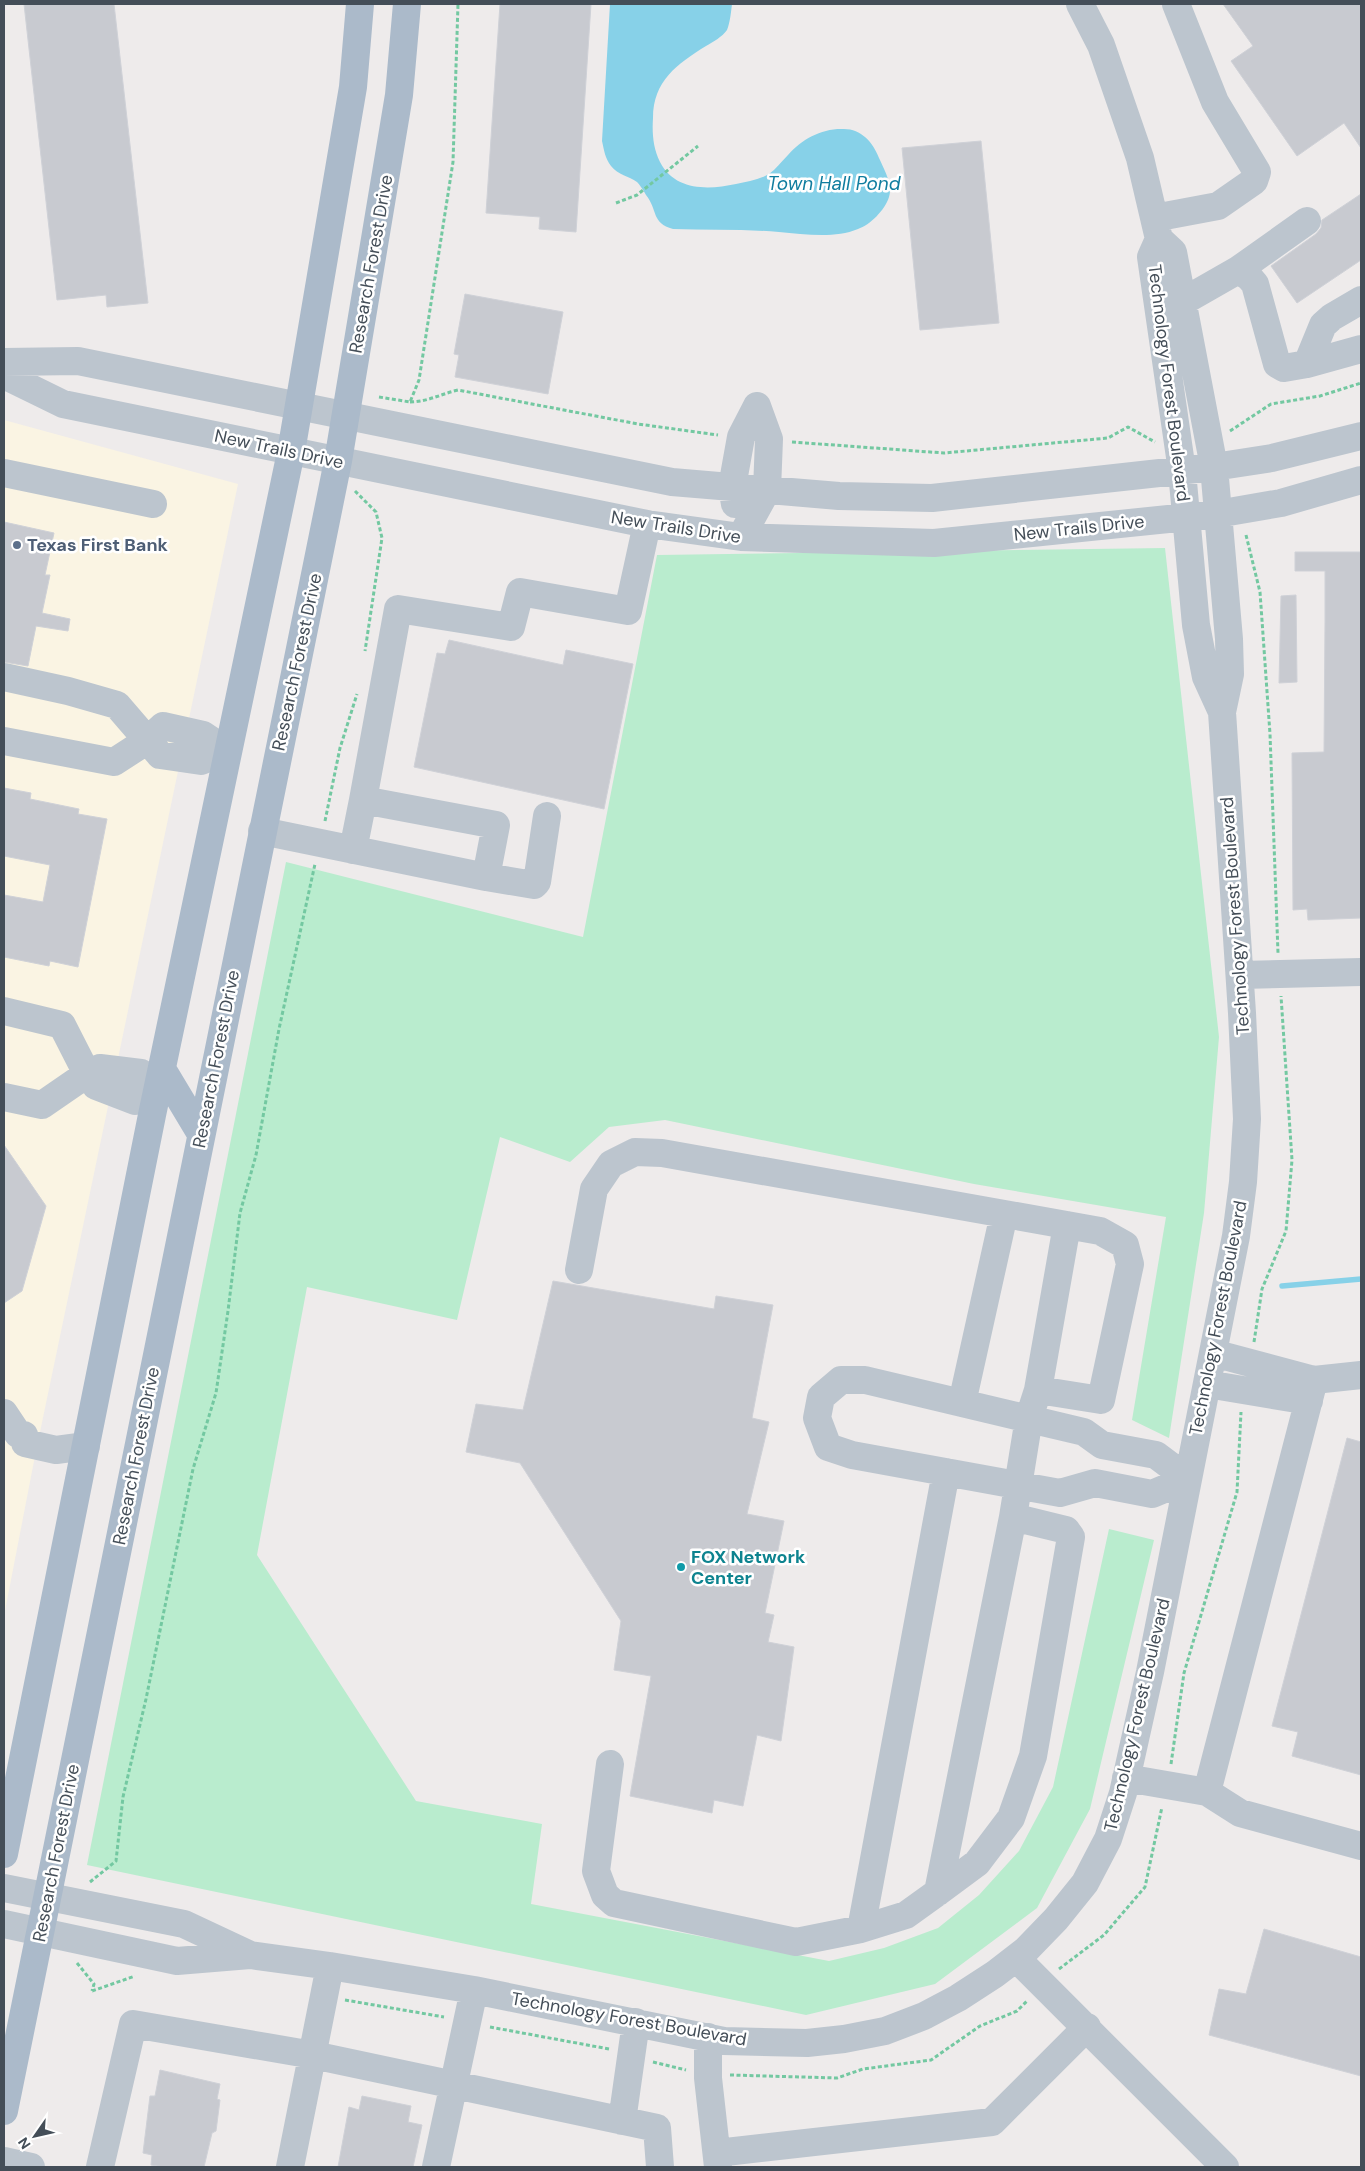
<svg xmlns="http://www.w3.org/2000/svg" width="1365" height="2171" font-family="'DM Sans',sans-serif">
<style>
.commercial{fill:#faf4e3}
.green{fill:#b9ecce}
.water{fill:#87d1e8}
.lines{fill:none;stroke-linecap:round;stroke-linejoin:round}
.stream{stroke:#87d1e8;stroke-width:5.5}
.building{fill:#c8cad0;stroke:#cfd1d7}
.path{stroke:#73c8a1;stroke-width:3;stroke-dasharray:4 2.5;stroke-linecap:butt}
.minor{stroke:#bcc5ce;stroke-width:28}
.major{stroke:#abbaca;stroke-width:28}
.service-dot{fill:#5c6f8a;stroke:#fff;stroke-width:2}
.culture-dot{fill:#0f9aa8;stroke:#fff;stroke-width:2}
.labels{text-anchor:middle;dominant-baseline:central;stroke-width:5;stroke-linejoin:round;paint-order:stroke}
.street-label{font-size:18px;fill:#444e58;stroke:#fff}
.service-label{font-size:18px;font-weight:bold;fill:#4e5e75;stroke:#fff;text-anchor:start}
.culture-label{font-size:18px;font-weight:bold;fill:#0d838f;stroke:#fff;text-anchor:start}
.water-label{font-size:19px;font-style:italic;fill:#107d9f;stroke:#fff}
</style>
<rect width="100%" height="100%" fill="#eeebeb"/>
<path class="commercial" d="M 4,420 L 238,484 L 35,1456 L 4,1616 Z"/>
<path class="green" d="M 1165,548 L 1219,1037 L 1204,1213 L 1169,1438 L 1132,1420 L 1166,1217 L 974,1184 L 665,1120 L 609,1127 L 570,1162 L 500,1137 L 457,1320 L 307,1287 L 257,1555 L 416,1801 L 542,1824 L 531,1904 L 829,1961 L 884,1948 L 938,1928 L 979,1895 L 1019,1851 L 1053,1787 L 1109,1529 L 1154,1540 L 1090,1809 L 1037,1908 L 935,1984 L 806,2015 L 87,1865 L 286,862 L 583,937 L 657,555 Z"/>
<path class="water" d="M 610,4 L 732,4 C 731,12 730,23 727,30 C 722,37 713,42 706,46 C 677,64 653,81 653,118 C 652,133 653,148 660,162 C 675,191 708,190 736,184 C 747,182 759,180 769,174 C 776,169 781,162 788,155 C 802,139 822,128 844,129 C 861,129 873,142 879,158 C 884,169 893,185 889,197 C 885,210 870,225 858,229 C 834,239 804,234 779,232 C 744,229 708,230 673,229 C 651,223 658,210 646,195 C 644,191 640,185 637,182 C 629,176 618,175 611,166 C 605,158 604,150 602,141 Z"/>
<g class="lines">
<path class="stream" d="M 1282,1286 L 1361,1279"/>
</g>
<path class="building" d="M 24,4 L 114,4 L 148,303 L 107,307 L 106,295 L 57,300 Z
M 500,4 L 591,4 L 576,232 L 539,229 L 540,217 L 486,213 Z
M 1223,4 L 1361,4 L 1361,148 L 1344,123 L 1297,156 L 1231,61 L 1253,46 Z
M 981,141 L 999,323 L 920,330 L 902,148 Z
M 1361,194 L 1361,260 L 1297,303 L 1271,266 L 1316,234 L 1321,228 L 1322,220 Z
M 465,294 L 563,312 L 548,394 L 455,377 L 459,355 L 454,354 Z
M 4,522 L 54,533 L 45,575 L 50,575 L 42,613 L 70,619 L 68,631 L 36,626 L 28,666 L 4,662 Z
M 1295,552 L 1361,552 L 1361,918 L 1308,920 L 1307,909 L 1293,910 L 1292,753 L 1324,752 L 1325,623 L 1325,571 L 1295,571 Z
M 1296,595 L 1297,682 L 1279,683 L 1281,596 Z
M 449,640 L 563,665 L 566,650 L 633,664 L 604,809 L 414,767 L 437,653 L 445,654 Z
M 4,788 L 31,793 L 30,799 L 79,809 L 78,814 L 107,819 L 78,967 L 50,961 L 49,966 L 4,957 L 4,895 L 43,902 L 50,865 L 4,856 Z
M 4,1145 L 46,1206 L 22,1291 L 4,1303 Z
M 553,1281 L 714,1309 L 716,1296 L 773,1305 L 752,1418 L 769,1422 L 747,1514 L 784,1521 L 765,1613 L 774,1615 L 768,1642 L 794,1647 L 781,1741 L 757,1735 L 743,1806 L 714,1800 L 712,1813 L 630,1796 L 651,1676 L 614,1670 L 621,1621 L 520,1463 L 466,1452 L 476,1404 L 523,1410 Z
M 1347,1438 L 1361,1442 L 1361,1775 L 1292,1756 L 1298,1732 L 1272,1726 Z
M 1264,1929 L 1361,1957 L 1361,2076 L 1209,2035 L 1219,1989 L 1246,1994 Z
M 160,2070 L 220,2084 L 217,2099 L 220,2100 L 216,2131 L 212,2133 L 204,2167 L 164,2167 L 151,2165 L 152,2155 L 143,2153 L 150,2096 L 155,2096 Z
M 362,2096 L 411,2106 L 408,2122 L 422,2125 L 413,2167 L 338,2167 L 349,2107 L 359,2110 Z"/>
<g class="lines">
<path class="path" d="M 616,203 L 637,195 L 698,146
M 379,397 L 410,402 L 419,380 L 453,162 L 458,4
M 410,402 C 427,402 441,394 458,390 L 638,424 L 718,435
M 1230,431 L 1271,404 L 1320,396 L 1361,383
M 792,442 L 944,453 L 1108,438 L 1128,427 L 1155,442
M 355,491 L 376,512 L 382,538 L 365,651
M 1246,535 L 1260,592 L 1270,734 L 1278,953
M 325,821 L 340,748 L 357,694
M 1254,1342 L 1262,1289 L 1286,1231 L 1292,1160 L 1281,996
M 1171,1764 L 1184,1673 L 1237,1492 L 1241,1412
M 90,1882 L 116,1861 L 123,1797 L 146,1699 L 193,1469 L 216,1393 L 228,1311 L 240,1213 L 256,1155 L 279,1029 L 315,864
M 77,1963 L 94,1984 L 92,1991
M 1059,1969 L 1104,1935 L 1145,1887 L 1162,1807
M 92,1991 L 135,1976
M 345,2000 L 444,2017
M 490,2027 L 609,2049
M 653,2062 L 686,2070
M 730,2075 L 837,2078 L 863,2069 L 931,2060 L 980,2026 L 1017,2011 L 1028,2000"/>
<path class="minor" d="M 1080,4 L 1101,45 L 1140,158 L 1159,239 L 1151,257 L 1182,471 L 1196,625 L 1206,677 L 1222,712
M 1154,218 L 1218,206 L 1254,181 L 1257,172 L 1215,102 L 1176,4
M 1238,270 L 1307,221
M 1182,302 L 1238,270 L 1249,277 L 1255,284 L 1277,364 L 1284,368 L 1307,364 L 1323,325 L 1332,317 L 1361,300
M 4,362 L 78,361 L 672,482 L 839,496 L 932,498 L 1214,467 L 1272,458 L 1361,436
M 1307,364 L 1361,349
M 4,375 L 63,404 L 647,524 L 741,537 L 934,543 L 1217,514 L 1281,503 L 1361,480
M 4,473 L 153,504
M 735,504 L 732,487 L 741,437 L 757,406
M 741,537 L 767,490 L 769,439 L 757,406
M 4,677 L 68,691 L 117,705 L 160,755 L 201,761 L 227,751
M 4,741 L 114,762 L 148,740 L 163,726 L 203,735 L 227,751
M 262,831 L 486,877 L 496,825 L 363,800 L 398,609 L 511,627 L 520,592 L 628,611 L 647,524
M 353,850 L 363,800
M 486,877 L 534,885 L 537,882 L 547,816
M 1240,975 L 1361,972
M 4,1011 L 62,1025 L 87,1074
M 100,1068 L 141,1073 L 158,1092 L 135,1101 L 96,1086 L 94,1075 Z
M 4,1097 L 42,1105 L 87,1074 L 94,1075
M 579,1270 L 594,1189 L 611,1164 L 635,1152 L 662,1153 L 1100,1231 L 1125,1245 L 1130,1264 L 1101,1400 L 1038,1390 L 1029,1418 L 1013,1517 L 938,1892
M 1213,1353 L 1314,1380
M 841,1380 L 865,1380 L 1084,1432 L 1102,1445 L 1156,1455 L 1188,1479 L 1152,1494 L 1095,1483 L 1060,1493 L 852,1455 L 828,1447 L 817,1418 L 821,1397 Z
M 1207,1384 L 1309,1401
M 1038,1390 L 1067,1225
M 962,1403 L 1004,1214
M 4,1413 L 18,1434 L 24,1435
M 24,1435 L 25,1443 L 56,1450 L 86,1446
M 610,1764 L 596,1871 L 605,1895 L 614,1903 L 796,1942 L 861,1929 L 946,1472
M 1126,1778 L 1207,1792 L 1240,1813 L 1361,1846
M 1207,1792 L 1314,1380 L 1361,1375
M 4,1888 L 184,1924 L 248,1954
M 4,1924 L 177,1961 L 250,1955 L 330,1966 L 474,1990 L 724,2041 L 807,2043 L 844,2039 L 885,2031 L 924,2016 L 958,1998 L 995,1974 L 1026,1950 L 1056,1919 L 1085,1883 L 1108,1839 L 1123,1793 L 1150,1672 L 1236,1236 L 1243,1182 L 1247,1119 L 1242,1013 L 1222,712 L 1230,674 L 1229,639 L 1214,467 L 1173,252 L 1159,239
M 861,1929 L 906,1915 L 938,1892 L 977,1863 L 1011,1818 L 1033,1756 L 1071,1537 L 1066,1530 L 1013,1517
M 1016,1958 L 1225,2167
M 708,2037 L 708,2078 L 718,2167
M 622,2121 L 636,2022
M 717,2153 L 992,2122 L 1087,2027
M 4,2161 L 31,2167
M 100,2167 L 133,2024 L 313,2055 L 657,2128 L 660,2167
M 290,2167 L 330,1966
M 436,2167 L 474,1990"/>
<path class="major" d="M 162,1069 L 201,1134
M 4,1854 L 152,1115 L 291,452 L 353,87 L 360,4
M 4,2111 L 338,461 L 399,95 L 407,4"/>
</g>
<circle class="service-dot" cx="17" cy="545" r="5"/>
<circle class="culture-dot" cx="681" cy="1567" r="5"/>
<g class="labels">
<g class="street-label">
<text transform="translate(371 264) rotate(-80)">Research Forest Drive</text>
<text transform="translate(1169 383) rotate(83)">Technology Forest Boulevard</text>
<text transform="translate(279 449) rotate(12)">New Trails Drive</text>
<text transform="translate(676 527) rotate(9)">New Trails Drive</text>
<text transform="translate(1079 528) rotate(-6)">New Trails Drive</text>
<text transform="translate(297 662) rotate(-78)">Research Forest Drive</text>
<text transform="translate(1235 916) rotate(-94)">Technology Forest Boulevard</text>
<text transform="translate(216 1059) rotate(-79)">Research Forest Drive</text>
<text transform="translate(1218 1318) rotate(-79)">Technology Forest Boulevard</text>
<text transform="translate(136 1456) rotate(-79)">Research Forest Drive</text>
<text transform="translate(1137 1715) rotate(-77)">Technology Forest Boulevard</text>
<text transform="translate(56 1853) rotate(-79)">Research Forest Drive</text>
<text transform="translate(629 2019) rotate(10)">Technology Forest Boulevard</text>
</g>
<g class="service-label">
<text x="27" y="545">Texas First Bank</text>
</g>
<g class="culture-label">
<text x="691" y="1557">FOX Network<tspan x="691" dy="21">Center</tspan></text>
</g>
<g class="water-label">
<text x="834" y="183">Town Hall Pond</text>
</g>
</g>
<rect width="1365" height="2171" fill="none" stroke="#444e58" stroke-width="10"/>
<g transform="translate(35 2136) rotate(236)" stroke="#ffffff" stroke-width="4" paint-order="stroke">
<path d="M0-4L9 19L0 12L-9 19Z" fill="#444e58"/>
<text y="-8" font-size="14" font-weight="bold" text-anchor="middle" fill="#444e58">N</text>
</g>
</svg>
